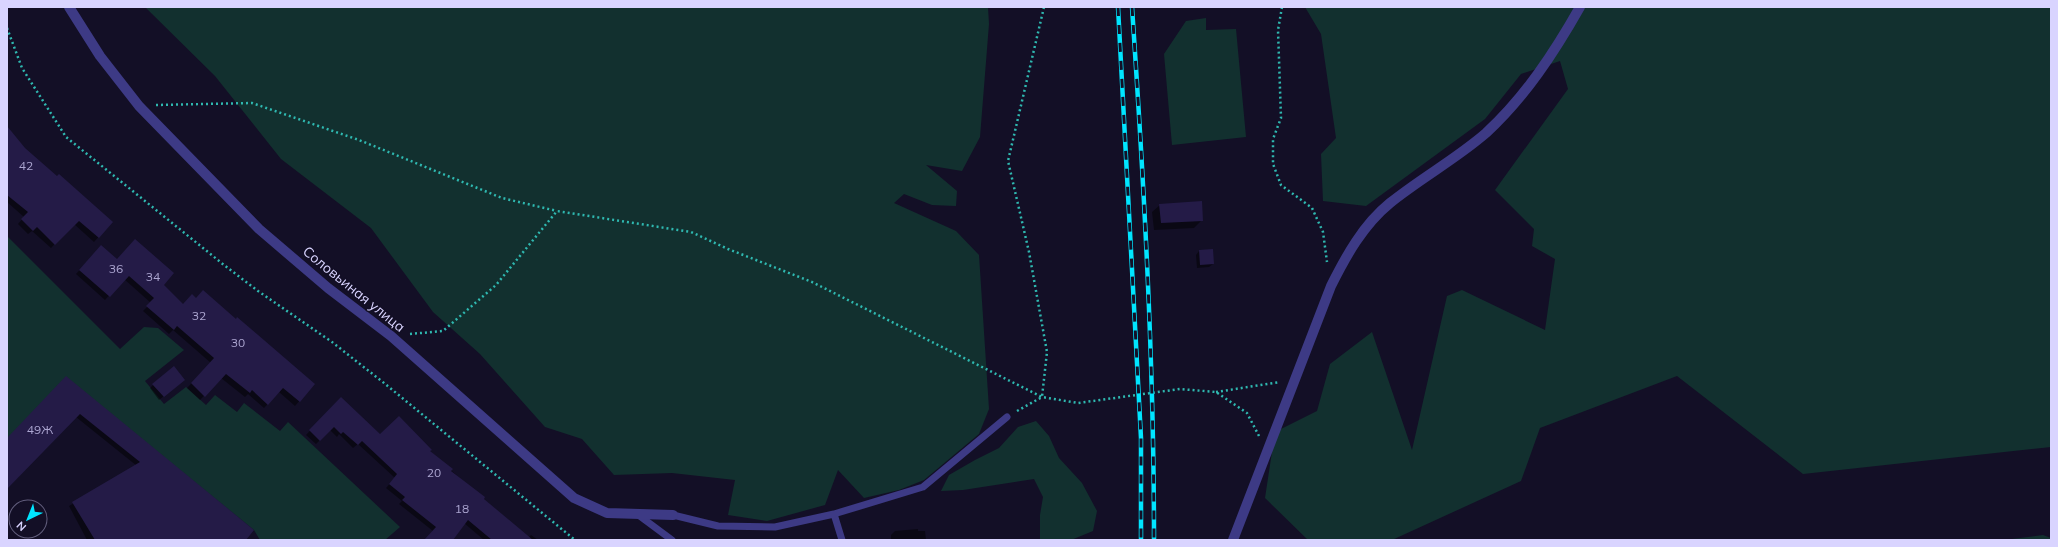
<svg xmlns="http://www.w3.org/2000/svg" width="2058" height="547" font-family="Mulish,sans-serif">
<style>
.green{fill:#12302f}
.shadow{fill:#0007}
.building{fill:#241b47}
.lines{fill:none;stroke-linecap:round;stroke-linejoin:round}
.path{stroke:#2fb8b0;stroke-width:2.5;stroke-dasharray:2 3;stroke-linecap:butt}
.lane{stroke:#3d3a85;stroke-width:7}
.street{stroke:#3d3a85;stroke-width:10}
.rail-casing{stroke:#00e5ff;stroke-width:4.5}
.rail{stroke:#130f26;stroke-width:3;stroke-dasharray:9;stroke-linecap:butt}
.labels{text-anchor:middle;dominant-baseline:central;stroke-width:3;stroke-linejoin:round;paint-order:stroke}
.number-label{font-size:12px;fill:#aca6d1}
.street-label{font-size:14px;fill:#d9d4ff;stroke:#130f26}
</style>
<rect width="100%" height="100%" fill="#130f26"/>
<path class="green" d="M 145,7 L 988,7 L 989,24 L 980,137 L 962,171 L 926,165 L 957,191 L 956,206 L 932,205 L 904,194 L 894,203 L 956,231 L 979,255 L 989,409 L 979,434 L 924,480 L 899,490 L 864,498 L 838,470 L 825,505 L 767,521 L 728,515 L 735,480 L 672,473 L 614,475 L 582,439 L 545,427 L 480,354 L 433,312 L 371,228 L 281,159 L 215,76 Z
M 1305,7 L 2051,7 L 2051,447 L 1803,474 L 1677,376 L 1540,428 L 1521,481 L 1392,540 L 1308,540 L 1265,498 L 1275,432 L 1317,411 L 1330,364 L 1372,332 L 1412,450 L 1447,296 L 1462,290 L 1545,330 L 1555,259 L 1532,246 L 1534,229 L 1495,190 L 1568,89 L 1560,61 L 1521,74 L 1485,119 L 1366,206 L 1323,201 L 1321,154 L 1336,138 L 1321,34 Z
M 1206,18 L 1206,30 L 1236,29 L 1246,137 L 1172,145 L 1164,54 L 1186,21 Z
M 7,236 L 120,349 L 144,327 L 158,328 L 184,350 L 145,381 L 164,404 L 186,387 L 206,405 L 215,395 L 237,412 L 244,403 L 280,431 L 288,422 L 400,527 L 385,540 L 260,540 L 254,530 L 93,400 L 7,438 Z
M 1036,421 L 1049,436 L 1059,458 L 1082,483 L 1097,511 L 1093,531 L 1071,540 L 1040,540 L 1040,515 L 1043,497 L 1034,479 L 963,490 L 941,491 L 949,475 L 975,460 L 999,448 L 1018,427 Z
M 2043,535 L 2051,538 L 2051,540 L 2004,540 Z"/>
<path class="shadow" d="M 7,128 L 24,149 L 112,222 L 94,242 L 74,224 L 51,248 L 32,231 L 28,234 L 18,224 L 24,217 L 7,202 Z
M 1160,205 L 1202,220 L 1194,228 L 1154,230 L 1152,212 Z
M 97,251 L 162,285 L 183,305 L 196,299 L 236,320 L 314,384 L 295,406 L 279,392 L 264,408 L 248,394 L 245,397 L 221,378 L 200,400 L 187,388 L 211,363 L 173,330 L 169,334 L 143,311 L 151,303 L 124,279 L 105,300 L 76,274 Z
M 1199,251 L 1213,264 L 1209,267 L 1197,268 L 1196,255 Z
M 66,378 L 244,540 L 87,540 L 69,506 L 137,466 L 76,417 L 7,487 L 7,440 Z
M 180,383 L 159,400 L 150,388 L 153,385 Z
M 341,398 L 380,435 L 429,451 L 528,538 L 531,535 L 538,540 L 484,540 L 464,523 L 450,540 L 425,540 L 433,531 L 399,504 L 402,501 L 386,488 L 395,478 L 358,444 L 353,448 L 339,434 L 337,437 L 330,430 L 316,444 L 306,435 Z
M 918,529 L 918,531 L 925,531 L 926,540 L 891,540 L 891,535 L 895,531 Z"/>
<path class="building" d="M 7,126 L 25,148 L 57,176 L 59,174 L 113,222 L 99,238 L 79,221 L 55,245 L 37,227 L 33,231 L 21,219 L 28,212 L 7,195 Z
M 1202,201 L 1203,221 L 1161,223 L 1159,204 Z
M 135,239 L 174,273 L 164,285 L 183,304 L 192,294 L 196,298 L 203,290 L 236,319 L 237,317 L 315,384 L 300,402 L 283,388 L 268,405 L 252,390 L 250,393 L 226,374 L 205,397 L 191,383 L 214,358 L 177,326 L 174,330 L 146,306 L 154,298 L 129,276 L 110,297 L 79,270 L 101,245 L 117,259 Z
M 1213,249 L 1214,264 L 1200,265 L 1199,250 Z
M 174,366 L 185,380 L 164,397 L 152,384 Z
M 66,376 L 254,530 L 246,540 L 95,540 L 72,502 L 140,462 L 80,414 L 7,489 L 7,438 Z
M 341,397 L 380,434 L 399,416 L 432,450 L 430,451 L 453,469 L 451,471 L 485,497 L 484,499 L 533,540 L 492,540 L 468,520 L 453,540 L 424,540 L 436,527 L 402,500 L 405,497 L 389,484 L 397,474 L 362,441 L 358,445 L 343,432 L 341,434 L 334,427 L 320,441 L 309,430 Z"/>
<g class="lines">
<path class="path" d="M 1282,7 L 1278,30 L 1281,118 L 1273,139 L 1273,164 L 1281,185 L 1312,208 L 1323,232 L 1327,262
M 7,28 L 22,68 L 66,137 L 224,265 L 258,291 L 332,342 L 384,383 L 575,540
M 156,105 L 252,103 L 359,140 L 502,198 L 557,211
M 410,334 L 443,331 L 496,285 L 557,211 L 691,232 L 728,249 L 812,282 L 1042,397 L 1078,403 L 1180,389 L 1216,392 L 1247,413 L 1259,436
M 1216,392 L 1280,382
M 1017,411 L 1042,397 L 1047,352 L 1029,252 L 1008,161 L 1044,7"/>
<path class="lane" d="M 637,514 L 672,540
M 834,514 L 842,540
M 673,515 L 718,526 L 775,527 L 834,514 L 923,487 L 1007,417"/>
<path class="street" d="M 69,7 L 100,56 L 139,106 L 259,229 L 328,288 L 391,336 L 574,498 L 607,513 L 673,515
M 1233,540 L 1331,286 C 1346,256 1363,225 1390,203 C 1421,178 1456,159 1486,133 C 1525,97 1554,53 1580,7"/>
<g class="rail-casing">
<path id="rail" d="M 1118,7 L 1141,438 L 1141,540
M 1132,7 C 1144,185 1154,362 1154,540"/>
</g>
<use href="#rail" class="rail"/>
</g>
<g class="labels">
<g class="number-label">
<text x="26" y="165">42</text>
<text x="116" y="268">36</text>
<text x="153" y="276">34</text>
<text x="199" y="315">32</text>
<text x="238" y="342">30</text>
<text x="40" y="429">49Ж</text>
<text x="434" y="472">20</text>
<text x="462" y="508">18</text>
</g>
<g class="street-label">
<text transform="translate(354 289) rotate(39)">Соловьиная улица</text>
</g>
</g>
<rect width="2058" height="547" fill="none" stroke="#d9d4ff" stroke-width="16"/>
<g transform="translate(28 519) rotate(223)"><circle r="19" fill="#130f26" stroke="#625e7d"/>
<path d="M0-3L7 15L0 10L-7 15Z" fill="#00e5ff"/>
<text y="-6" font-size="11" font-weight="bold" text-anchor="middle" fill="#d9d4ff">N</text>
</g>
</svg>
